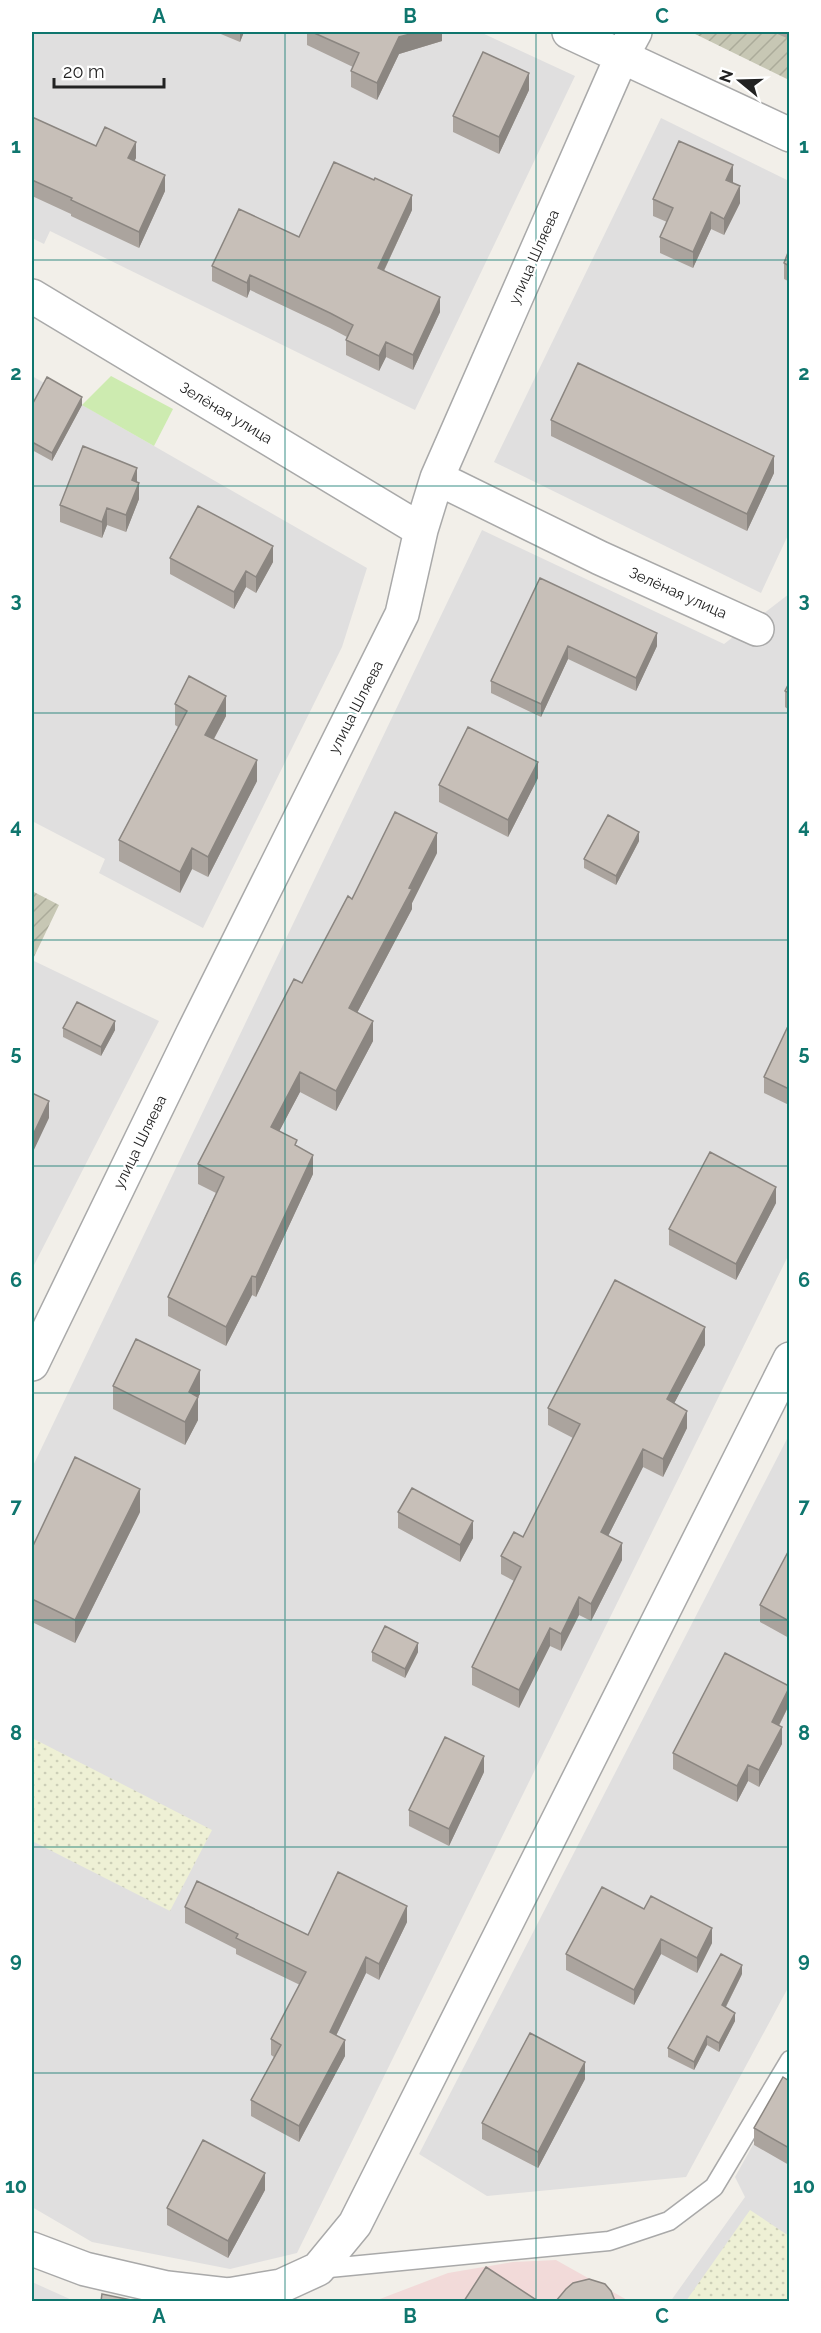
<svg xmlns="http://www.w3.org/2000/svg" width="821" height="2333" font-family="Raleway,sans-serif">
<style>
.residential{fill:#e0dfdf}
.commercial{fill:#f2dad9}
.construction{fill:url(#construction-furrows)}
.farmland{fill:url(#farmland-dots)}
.garden{fill:#cdebb0}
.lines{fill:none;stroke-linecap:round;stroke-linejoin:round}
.service-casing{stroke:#a9a9a9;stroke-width:21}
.minor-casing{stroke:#a9a9a9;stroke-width:36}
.service{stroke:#fff;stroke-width:18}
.minor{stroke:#fff;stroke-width:33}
.wall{fill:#aba49e}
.shaded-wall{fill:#8b8681}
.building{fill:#c7bfb8;stroke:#8b8681;stroke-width:1.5}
.grid{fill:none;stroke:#0f766e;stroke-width:1.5;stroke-opacity:0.55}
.labels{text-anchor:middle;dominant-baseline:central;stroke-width:4.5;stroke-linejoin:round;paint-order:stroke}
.street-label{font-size:15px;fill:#222;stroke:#fff}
.neatline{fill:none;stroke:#0f766e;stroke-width:2}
.grid-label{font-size:20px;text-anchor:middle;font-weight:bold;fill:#0f766e}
</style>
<defs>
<pattern id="construction-furrows" width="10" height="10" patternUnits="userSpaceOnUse" patternTransform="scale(1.5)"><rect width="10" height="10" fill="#c7c7b4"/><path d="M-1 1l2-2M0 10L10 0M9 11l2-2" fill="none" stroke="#abab9a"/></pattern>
<pattern id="farmland-dots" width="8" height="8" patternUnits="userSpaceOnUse" patternTransform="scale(1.5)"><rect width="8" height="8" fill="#eef0d5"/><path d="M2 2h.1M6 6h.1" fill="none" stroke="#ccceb7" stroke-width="1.8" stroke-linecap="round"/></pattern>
</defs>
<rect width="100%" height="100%" fill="#f2efe9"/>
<path class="residential" d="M 32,32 L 480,32 L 575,76 L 415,410 L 50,231 L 44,244 L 32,238 Z
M 661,118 L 789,181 L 789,533 L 761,593 L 494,462 Z
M 32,376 L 367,568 L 342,647 L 203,928 L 99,873 L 105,859 L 32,821 Z
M 482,530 L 724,644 L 789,594 L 789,1254 L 297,2253 L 230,2269 L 92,2242 L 32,2207 L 32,1468 Z
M 32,960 L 159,1021 L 32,1269 Z
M 789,1435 L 789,1986 L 686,2177 L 487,2196 L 419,2154 Z
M 789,2080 L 789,2301 L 670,2302 L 745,2197 L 735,2177 Z
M 32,2282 L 72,2300 L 82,2301 L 32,2301 Z"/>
<path class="commercial" d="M 556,2260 L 629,2301 L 372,2302 L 448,2273 L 513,2262 Z"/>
<path class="construction" d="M 691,32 L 789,32 L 789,80 Z
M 32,891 L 59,905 L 32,961 Z"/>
<path class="farmland" d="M 32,1738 L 212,1830 L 170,1911 L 32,1841 Z
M 750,2210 L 789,2236 L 789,2301 L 686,2301 Z"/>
<path class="garden" d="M 111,376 L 173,409 L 154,446 L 82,405 Z"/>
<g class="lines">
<g class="service-casing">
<path id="service" d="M 319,2269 L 609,2241 L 669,2221 L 714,2187 L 790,2060"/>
</g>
<g class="minor-casing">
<path id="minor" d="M 569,32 L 790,135
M 32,296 L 421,530
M 437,478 L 600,558 L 757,629
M 32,1364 L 192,1035 L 402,614 L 421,530 L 437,478 L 622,56 L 635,32
M 32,2249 L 85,2269 L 167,2288 L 228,2295 L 281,2286 L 318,2269 L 355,2224 L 790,1359"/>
</g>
<use href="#service" class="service"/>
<use href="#minor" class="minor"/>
</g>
<path class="wall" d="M 216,32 L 244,32 L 240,42 Z
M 307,32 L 442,32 L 442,41 L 399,54 L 377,100 L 351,87 L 351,71 L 353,67 L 307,45 Z
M 773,32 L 789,32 L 789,39 Z
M 529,90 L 499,154 L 453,132 L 453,116 Z
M 32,117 L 96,146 L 136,158 L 134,161 L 165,191 L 139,248 L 71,216 L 71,214 L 32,196 Z
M 733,182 L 732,183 L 740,203 L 724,235 L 711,229 L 693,268 L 660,253 L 660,237 L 667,222 L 653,216 L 653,199 Z
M 412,210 L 384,271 L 440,312 L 413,370 L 386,357 L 379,371 L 346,355 L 346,340 L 347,337 L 330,328 L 250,290 L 247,298 L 212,281 L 212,266 L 299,237 Z
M 789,250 L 789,302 L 787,301 L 787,284 L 788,281 L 784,279 L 784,263 Z
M 32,405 L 82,405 L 52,461 L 32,450 Z
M 551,420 L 774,473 L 747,531 L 551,436 Z
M 137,482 L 139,499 L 126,532 L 107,525 L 102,538 L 60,522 L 60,505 Z
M 170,558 L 273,562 L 256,593 L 246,587 L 234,609 L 170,574 Z
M 540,578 L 657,646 L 636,691 L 568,659 L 541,717 L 491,693 L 491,681 Z
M 789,683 L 789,710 L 785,707 L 785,691 Z
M 175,704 L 226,716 L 214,739 L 257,781 L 208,877 L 192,869 L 180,893 L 119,861 L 119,840 L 178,727 L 175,725 Z
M 538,778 L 508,837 L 439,802 L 439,785 Z
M 639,841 L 616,885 L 584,868 L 584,859 Z
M 437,853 L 412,903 L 412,909 L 357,1013 L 373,1041 L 336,1111 L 300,1092 L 279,1131 L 297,1146 L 313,1174 L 256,1297 L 252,1295 L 226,1346 L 168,1316 L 168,1297 L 216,1193 L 198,1184 L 198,1164 L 302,983 L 352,899 Z
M 789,1024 L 789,1105 L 764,1093 L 764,1077 Z
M 63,1028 L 115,1030 L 101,1056 L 63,1037 Z
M 776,1203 L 736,1280 L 669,1245 L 669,1229 Z
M 705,1345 L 674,1403 L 687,1428 L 663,1477 L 643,1467 L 608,1536 L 622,1560 L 591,1621 L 579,1615 L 561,1651 L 550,1646 L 519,1708 L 472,1685 L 472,1667 L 514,1581 L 501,1574 L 501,1556 L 523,1537 L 573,1438 L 548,1425 L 548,1408 Z
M 113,1386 L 200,1394 L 198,1397 L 198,1420 L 185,1445 L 113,1409 Z
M 140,1512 L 75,1643 L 32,1622 L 32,1548 Z
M 398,1512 L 473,1538 L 460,1562 L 398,1528 Z
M 789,1550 L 789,1638 L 760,1622 L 760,1605 Z
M 372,1652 L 418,1652 L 405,1678 L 372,1661 Z
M 789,1705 L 779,1726 L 782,1744 L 759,1787 L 748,1781 L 737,1802 L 673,1769 L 673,1753 Z
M 484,1772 L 449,1846 L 409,1826 L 409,1810 Z
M 185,1907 L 308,1935 L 407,1922 L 379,1980 L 366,1973 L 336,2036 L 345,2056 L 299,2142 L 251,2116 L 251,2100 L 274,2057 L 271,2055 L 271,2039 L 300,1985 L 236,1954 L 236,1949 L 185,1923 Z
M 644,1909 L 712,1943 L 697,1973 L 661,1954 L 634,2005 L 566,1970 L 566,1954 Z
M 742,1974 L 726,2007 L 735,2021 L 719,2052 L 707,2045 L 694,2070 L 668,2057 L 668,2048 Z
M 585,2079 L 538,2168 L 482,2139 L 482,2123 Z
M 789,2081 L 789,2165 L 754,2145 L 754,2128 Z
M 265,2190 L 228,2258 L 167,2225 L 167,2208 Z"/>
<path class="shaded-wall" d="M 33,32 L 34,32 L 34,38 L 32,43 L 32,34 Z
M 240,32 L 244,32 L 240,42 Z
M 418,32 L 442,32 L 442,41 L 399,54 L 377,100 L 377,83 L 399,37 Z
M 529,73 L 529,90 L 499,154 L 499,137 Z
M 33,95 L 33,111 L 32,114 L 32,98 Z
M 136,142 L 136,158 L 128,174 L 128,158 Z
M 733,165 L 733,182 L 726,197 L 726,180 Z
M 165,175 L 165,191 L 139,248 L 139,232 Z
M 740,186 L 740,203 L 724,235 L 724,219 Z
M 412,195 L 412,210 L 378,283 L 378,268 Z
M 711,212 L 711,229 L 693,268 L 693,252 Z
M 250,275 L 250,290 L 247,298 L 247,283 Z
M 440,297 L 440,312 L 413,370 L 413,355 Z
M 386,342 L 386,357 L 379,371 L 379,356 Z
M 82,397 L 82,405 L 52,461 L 52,453 Z
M 774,456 L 774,473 L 747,531 L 747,514 Z
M 137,468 L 137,484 L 132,480 Z
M 139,483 L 139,499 L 126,532 L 126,515 Z
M 107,508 L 107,525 L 102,538 L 102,522 Z
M 273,546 L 273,562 L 256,593 L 256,577 Z
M 246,571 L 246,587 L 234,609 L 234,592 Z
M 657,633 L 657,646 L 636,691 L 636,678 Z
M 568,646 L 568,659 L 541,717 L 541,704 Z
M 226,696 L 226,716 L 205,755 L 205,735 Z
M 257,760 L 257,781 L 208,877 L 208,857 Z
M 538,762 L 538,778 L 508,837 L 508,820 Z
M 639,832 L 639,841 L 616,885 L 616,876 Z
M 437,833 L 437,853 L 412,903 L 412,909 L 349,1028 L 349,1008 Z
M 192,848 L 192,869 L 180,893 L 180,872 Z
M 115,1021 L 115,1030 L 101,1056 L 101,1047 Z
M 373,1021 L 373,1041 L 336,1111 L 336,1091 Z
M 300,1072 L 300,1092 L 271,1147 L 271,1127 Z
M 49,1101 L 49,1118 L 32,1154 L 32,1137 Z
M 313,1155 L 313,1174 L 256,1297 L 256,1277 Z
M 776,1187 L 776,1203 L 736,1280 L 736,1264 Z
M 252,1276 L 252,1295 L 226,1346 L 226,1327 Z
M 705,1327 L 705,1345 L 667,1417 L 667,1399 Z
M 200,1370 L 200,1394 L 198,1397 L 198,1420 L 185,1445 L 185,1422 L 189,1392 Z
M 687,1411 L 687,1428 L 663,1477 L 663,1459 Z
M 643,1449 L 643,1467 L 601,1550 L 601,1532 Z
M 140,1489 L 140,1512 L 75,1643 L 75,1620 Z
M 473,1521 L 473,1538 L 460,1562 L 460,1545 Z
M 622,1543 L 622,1560 L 591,1621 L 591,1604 Z
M 579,1597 L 579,1615 L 561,1651 L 561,1634 Z
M 550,1628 L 550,1646 L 519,1708 L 519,1690 Z
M 418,1643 L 418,1652 L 405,1678 L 405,1669 Z
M 789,1688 L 789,1705 L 772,1739 L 772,1722 Z
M 782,1727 L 782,1744 L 759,1787 L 759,1770 Z
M 484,1756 L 484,1772 L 449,1846 L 449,1829 Z
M 748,1765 L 748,1781 L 737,1802 L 737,1786 Z
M 407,1906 L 407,1922 L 379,1980 L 379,1964 Z
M 712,1928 L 712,1943 L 697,1973 L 697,1958 Z
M 661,1939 L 661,1954 L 634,2005 L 634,1990 Z
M 366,1957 L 366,1973 L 330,2048 L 330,2032 Z
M 742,1965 L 742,1974 L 722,2014 L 722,2005 Z
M 735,2013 L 735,2021 L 719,2052 L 719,2043 Z
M 707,2036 L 707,2045 L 694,2070 L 694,2062 Z
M 345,2040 L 345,2056 L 299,2142 L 299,2126 Z
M 585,2062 L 585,2079 L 538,2168 L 538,2152 Z
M 265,2173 L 265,2190 L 228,2258 L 228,2241 Z"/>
<path class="building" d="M 312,32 L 418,32 L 399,37 L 377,83 L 351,71 L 359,53 Z
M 483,52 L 529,73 L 499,137 L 453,116 Z
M 32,117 L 96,146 L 105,127 L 136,142 L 128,158 L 165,175 L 139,232 L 71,200 L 72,198 L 32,180 Z
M 679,141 L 733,165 L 726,180 L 740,186 L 724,219 L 711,212 L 693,252 L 660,237 L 673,208 L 653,199 Z
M 334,162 L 374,180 L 375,178 L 412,195 L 378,268 L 440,297 L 413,355 L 386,342 L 379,356 L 346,340 L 353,325 L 330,313 L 250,275 L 247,283 L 212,266 L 239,209 L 299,237 Z
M 789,250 L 789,266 L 784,263 Z
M 578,363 L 774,456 L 747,514 L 551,420 Z
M 47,377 L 82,397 L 52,453 L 32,442 L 32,405 Z
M 83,446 L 137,468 L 132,480 L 139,483 L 126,515 L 107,508 L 102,522 L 60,505 Z
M 198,506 L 273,546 L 256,577 L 246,571 L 234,592 L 170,558 Z
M 540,578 L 657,633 L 636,678 L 568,646 L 541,704 L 491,681 Z
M 189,676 L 226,696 L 205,735 L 257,760 L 208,857 L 192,848 L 180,872 L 119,840 L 187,711 L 175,704 Z
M 789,683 L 789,693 L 785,691 Z
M 468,727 L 538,762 L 508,820 L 439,785 Z
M 395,812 L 437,833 L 409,888 L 412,889 L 349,1008 L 373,1021 L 336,1091 L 300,1072 L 271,1127 L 297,1140 L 295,1145 L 313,1155 L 256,1277 L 252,1276 L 226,1327 L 168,1297 L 224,1177 L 198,1164 L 294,979 L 302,983 L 348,896 L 352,899 Z
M 608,815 L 639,832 L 616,876 L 584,859 Z
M 77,1002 L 115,1021 L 101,1047 L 63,1028 Z
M 789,1024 L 789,1089 L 764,1077 Z
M 32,1093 L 49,1101 L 32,1137 Z
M 710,1152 L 776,1187 L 736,1264 L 669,1229 Z
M 615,1280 L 705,1327 L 667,1399 L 687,1411 L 663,1459 L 643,1449 L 601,1532 L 622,1543 L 591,1604 L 579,1597 L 561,1634 L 550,1628 L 519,1690 L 472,1667 L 521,1567 L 501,1556 L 514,1532 L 523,1537 L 580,1424 L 548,1408 Z
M 136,1339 L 200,1370 L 189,1392 L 198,1397 L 185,1422 L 113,1386 Z
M 75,1457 L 140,1489 L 75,1620 L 32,1599 L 32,1548 Z
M 412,1488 L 473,1521 L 460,1545 L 398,1512 Z
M 789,1550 L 789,1621 L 760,1605 Z
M 385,1626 L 418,1643 L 405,1669 L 372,1652 Z
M 725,1653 L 789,1686 L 789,1688 L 772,1722 L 782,1727 L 759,1770 L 748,1765 L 737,1786 L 673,1753 Z
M 445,1737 L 484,1756 L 449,1829 L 409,1810 Z
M 338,1872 L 407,1906 L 379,1964 L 366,1957 L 330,2032 L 345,2040 L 299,2126 L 251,2100 L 281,2045 L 271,2039 L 306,1972 L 236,1938 L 238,1934 L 185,1907 L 197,1881 L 308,1935 Z
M 602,1887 L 644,1909 L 651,1896 L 712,1928 L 697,1958 L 661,1939 L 634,1990 L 566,1954 Z
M 721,1954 L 742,1965 L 722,2005 L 735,2013 L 719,2043 L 707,2036 L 694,2062 L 668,2048 Z
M 530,2033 L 585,2062 L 538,2152 L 482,2123 Z
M 783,2077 L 789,2081 L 789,2148 L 754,2128 Z
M 203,2140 L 265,2173 L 228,2241 L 167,2208 Z
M 486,2267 L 538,2301 L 464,2301 Z
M 589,2279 L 605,2284 L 611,2291 L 615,2301 L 556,2301 L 566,2289 L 573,2283 Z
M 102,2294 L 136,2301 L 101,2301 Z"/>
<path class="grid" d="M 285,32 L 285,2302M 536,32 L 536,2302M 32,260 L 790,260M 32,486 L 790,486M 32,713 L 790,713M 32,940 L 790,940M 32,1166 L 790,1166M 32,1393 L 790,1393M 32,1620 L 790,1620M 32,1847 L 790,1847M 32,2073 L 790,2073"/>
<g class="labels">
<g class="street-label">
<text transform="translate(534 257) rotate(-66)">улица Шляева</text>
<text transform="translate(226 413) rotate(31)">Зелёная улица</text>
<text transform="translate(678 593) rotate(24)">Зелёная улица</text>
<text transform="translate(356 707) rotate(-63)">улица Шляева</text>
<text transform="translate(140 1142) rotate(-64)">улица Шляева</text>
</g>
</g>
<rect width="821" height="2333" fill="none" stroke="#ffffff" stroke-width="66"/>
<g transform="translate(740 81) rotate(289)" stroke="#ffffff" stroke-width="4.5" paint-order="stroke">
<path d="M0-4.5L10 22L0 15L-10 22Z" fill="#222222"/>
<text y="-9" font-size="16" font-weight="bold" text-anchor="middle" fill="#222222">N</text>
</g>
<path d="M54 78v9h110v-9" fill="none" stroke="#222222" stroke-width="3"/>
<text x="63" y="78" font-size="18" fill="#222222" stroke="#ffffff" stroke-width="4.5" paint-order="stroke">20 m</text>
<rect x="33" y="33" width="755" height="2267" class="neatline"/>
<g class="grid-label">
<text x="159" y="23">A</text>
<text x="410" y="23">B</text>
<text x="662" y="23">C</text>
<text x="16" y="153">1</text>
<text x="804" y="153">1</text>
<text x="16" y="380">2</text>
<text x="804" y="380">2</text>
<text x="16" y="607">3</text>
<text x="804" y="607">3</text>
<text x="16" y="833">4</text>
<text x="804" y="833">4</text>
<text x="16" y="1060">5</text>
<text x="804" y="1060">5</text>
<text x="16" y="1287">6</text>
<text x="804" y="1287">6</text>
<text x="16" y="1513">7</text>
<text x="804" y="1513">7</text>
<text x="16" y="1740">8</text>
<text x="804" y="1740">8</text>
<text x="16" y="1967">9</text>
<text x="804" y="1967">9</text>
<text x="16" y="2193">10</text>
<text x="804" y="2193">10</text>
<text x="159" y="2323">A</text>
<text x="410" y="2323">B</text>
<text x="662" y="2323">C</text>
</g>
</svg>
